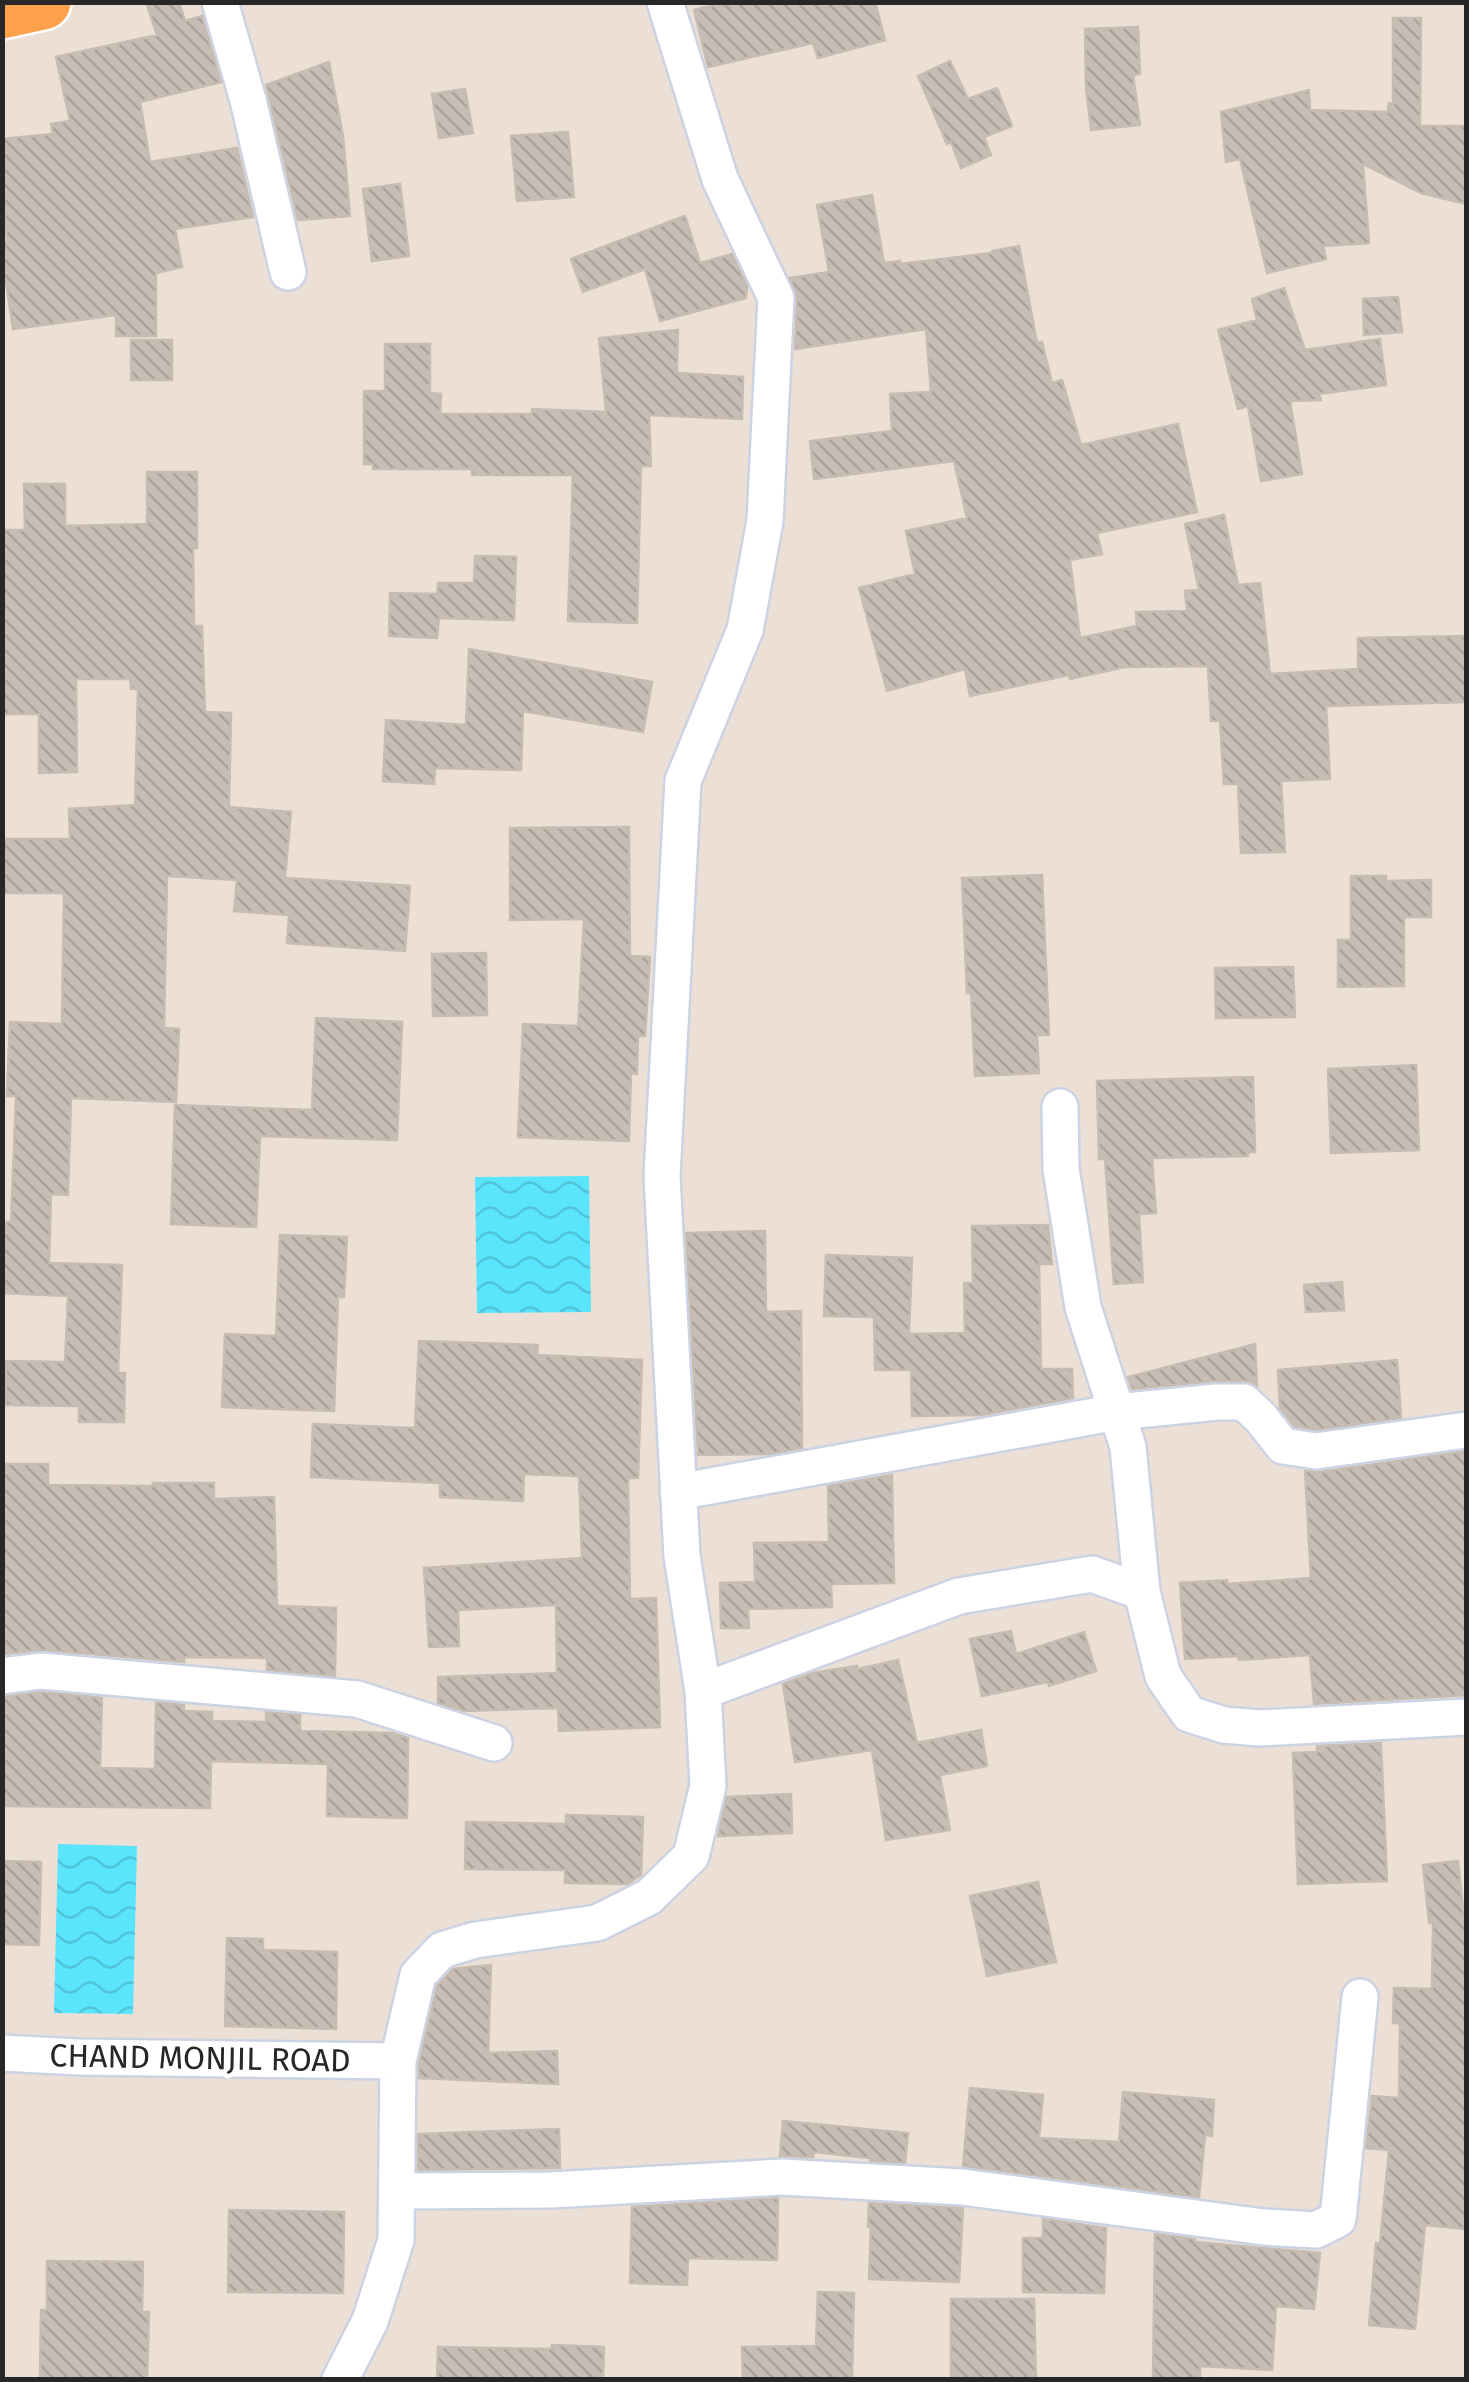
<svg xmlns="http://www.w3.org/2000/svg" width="1469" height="2382" font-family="'Fira Sans',sans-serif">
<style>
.water{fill:url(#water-waves)}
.building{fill:url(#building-back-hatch);stroke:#c7bcb0;stroke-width:2.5}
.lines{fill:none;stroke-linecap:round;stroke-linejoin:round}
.minor-casing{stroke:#cbd3e3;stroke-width:40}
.trunk-casing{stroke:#fff;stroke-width:60}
.minor{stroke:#fff;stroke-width:35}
.trunk{stroke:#ffa14b;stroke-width:55}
.labels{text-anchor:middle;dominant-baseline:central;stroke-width:9;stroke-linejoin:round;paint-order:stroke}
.street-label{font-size:32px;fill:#272727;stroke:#fff}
</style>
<defs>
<pattern id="water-waves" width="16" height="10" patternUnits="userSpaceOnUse" patternTransform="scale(2.5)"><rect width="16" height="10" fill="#5be5fc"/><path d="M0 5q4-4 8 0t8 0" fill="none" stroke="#4fc4d8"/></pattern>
<pattern id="building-back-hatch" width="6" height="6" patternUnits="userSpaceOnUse" patternTransform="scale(2.5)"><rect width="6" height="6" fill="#c7bdb6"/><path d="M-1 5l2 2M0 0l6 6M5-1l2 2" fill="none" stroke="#aba29c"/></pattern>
</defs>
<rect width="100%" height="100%" fill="#ece0d6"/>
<path class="water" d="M 589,1176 L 591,1312 L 477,1313 L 475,1177 Z
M 58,1844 L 137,1846 L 133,2014 L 54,2013 Z"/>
<path class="building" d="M 146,2 L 179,2 L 185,21 L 202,16 L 221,82 L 140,102 L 150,162 L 237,148 L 253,217 L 175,229 L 182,267 L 156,273 L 156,336 L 116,336 L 116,315 L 13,329 L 6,281 L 2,282 L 2,242 L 7,242 L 2,178 L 2,139 L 53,134 L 51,124 L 70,121 L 56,57 L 157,35 Z
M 726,2 L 875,2 L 885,40 L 818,58 L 813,43 L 708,67 L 694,10 Z
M 1393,18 L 1421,18 L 1420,126 L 1466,126 L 1466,204 L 1421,193 L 1363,164 L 1369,243 L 1323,246 L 1326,259 L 1267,273 L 1240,159 L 1226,162 L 1221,112 L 1309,90 L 1310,110 L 1388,112 L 1389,103 L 1393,104 Z
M 1138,27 L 1140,74 L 1133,75 L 1140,125 L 1091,130 L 1086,87 L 1085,29 Z
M 950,61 L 968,99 L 997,88 L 1012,126 L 984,137 L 991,155 L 961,168 L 951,142 L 947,144 L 918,76 Z
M 329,62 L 343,136 L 350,216 L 298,220 L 266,85 Z
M 465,89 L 473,133 L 439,138 L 432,94 Z
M 568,132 L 574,197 L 517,201 L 511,136 Z
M 400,184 L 409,256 L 372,261 L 363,189 Z
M 872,195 L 884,263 L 900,261 L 900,264 L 992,253 L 992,251 L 1019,246 L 1037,343 L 1042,342 L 1052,383 L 1062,380 L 1081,445 L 1178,424 L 1197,512 L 1097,533 L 1102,554 L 1070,560 L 1080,638 L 1137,626 L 1136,612 L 1187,611 L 1185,591 L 1199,590 L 1185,524 L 1224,515 L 1238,585 L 1260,583 L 1270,674 L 1358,669 L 1358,638 L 1466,636 L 1466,702 L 1326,706 L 1330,779 L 1281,781 L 1285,852 L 1241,853 L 1238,784 L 1224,784 L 1220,721 L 1211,721 L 1208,666 L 1125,667 L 1070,679 L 1069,675 L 970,696 L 965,669 L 887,691 L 859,588 L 915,574 L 906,531 L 967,518 L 954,461 L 814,479 L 810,441 L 892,431 L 890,394 L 931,392 L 926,329 L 795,349 L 797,299 L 790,278 L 829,272 L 817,205 Z
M 685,216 L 700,263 L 732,254 L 747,286 L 746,298 L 660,321 L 645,269 L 583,292 L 571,259 Z
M 1284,288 L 1305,350 L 1380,339 L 1386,385 L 1319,394 L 1321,400 L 1290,401 L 1302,474 L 1261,481 L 1248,406 L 1238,409 L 1218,330 L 1257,320 L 1252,299 Z
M 1398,297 L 1402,332 L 1364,335 L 1363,299 Z
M 678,330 L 677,373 L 743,377 L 742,419 L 649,415 L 651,466 L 641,466 L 637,623 L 568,621 L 573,475 L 472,475 L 472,469 L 373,469 L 373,464 L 364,464 L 364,391 L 385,391 L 385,344 L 430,344 L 430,393 L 441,394 L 440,414 L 532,414 L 532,409 L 606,412 L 599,338 Z
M 131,340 L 172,340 L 172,380 L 131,380 Z
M 147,472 L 197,472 L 197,548 L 193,548 L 194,626 L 202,626 L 205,712 L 231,713 L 229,807 L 291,812 L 285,878 L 410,886 L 405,951 L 287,943 L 289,915 L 234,911 L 237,880 L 167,876 L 164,1028 L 179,1029 L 176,1102 L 71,1098 L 68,1195 L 51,1194 L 49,1263 L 122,1265 L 118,1373 L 125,1373 L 124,1422 L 79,1422 L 79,1406 L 6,1405 L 6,1361 L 65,1362 L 68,1296 L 2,1293 L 2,1222 L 11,1222 L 16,1096 L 7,1096 L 10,1022 L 62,1024 L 64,893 L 2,893 L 2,839 L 70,839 L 69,809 L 135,805 L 138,689 L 131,689 L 130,679 L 76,679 L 77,772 L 39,773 L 39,714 L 2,714 L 2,530 L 25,530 L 24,484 L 65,484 L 65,526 L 147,524 Z
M 475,556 L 516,557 L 514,620 L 439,618 L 437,638 L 389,636 L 390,593 L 437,594 L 438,583 L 474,583 Z
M 469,649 L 652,682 L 643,732 L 523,711 L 521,770 L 435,768 L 434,784 L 383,781 L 386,720 L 466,725 Z
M 629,827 L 630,956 L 650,957 L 645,1036 L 638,1036 L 637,1074 L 631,1073 L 629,1141 L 518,1137 L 523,1024 L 578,1026 L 584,919 L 510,920 L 510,828 Z
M 1042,875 L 1049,1035 L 1037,1035 L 1039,1073 L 975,1076 L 971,993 L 967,993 L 962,878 Z
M 1351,876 L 1386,876 L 1386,881 L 1431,880 L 1431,917 L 1404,917 L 1404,986 L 1338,987 L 1338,940 L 1351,940 Z
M 486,953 L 487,1015 L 433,1016 L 432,954 Z
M 1293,967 L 1295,1017 L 1216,1018 L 1215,968 Z
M 316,1018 L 402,1022 L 397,1140 L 260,1136 L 256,1227 L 171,1224 L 175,1105 L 312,1110 Z
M 1416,1065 L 1419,1150 L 1331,1153 L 1328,1069 Z
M 1253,1077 L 1255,1152 L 1248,1152 L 1248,1156 L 1152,1158 L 1156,1213 L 1139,1214 L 1143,1282 L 1114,1284 L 1105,1159 L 1099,1159 L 1097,1081 Z
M 1048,1225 L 1052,1264 L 1039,1264 L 1041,1369 L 1072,1369 L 1073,1398 L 982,1415 L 912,1416 L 911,1370 L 875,1370 L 874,1317 L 824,1316 L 826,1255 L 912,1258 L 909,1334 L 965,1333 L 964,1283 L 973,1283 L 972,1226 Z
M 765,1231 L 766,1312 L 801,1311 L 802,1448 L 770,1454 L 698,1455 L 686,1233 Z
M 280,1235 L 347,1237 L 344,1297 L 338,1297 L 334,1411 L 222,1407 L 225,1334 L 276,1336 Z
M 1342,1282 L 1344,1310 L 1306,1312 L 1304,1285 Z
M 419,1341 L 538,1345 L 537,1355 L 642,1360 L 638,1478 L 628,1478 L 630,1599 L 656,1598 L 660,1727 L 559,1731 L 558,1708 L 464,1711 L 438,1703 L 438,1677 L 557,1673 L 556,1605 L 458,1610 L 459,1646 L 429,1647 L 424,1568 L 582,1558 L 579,1476 L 524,1474 L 523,1501 L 440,1497 L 440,1483 L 311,1477 L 313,1424 L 415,1428 Z
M 1255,1344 L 1257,1386 L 1244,1381 L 1217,1381 L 1132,1389 L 1128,1377 Z
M 1397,1360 L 1401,1418 L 1316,1430 L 1294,1426 L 1280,1408 L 1278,1370 Z
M 1466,1451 L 1466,1695 L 1314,1704 L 1310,1655 L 1239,1660 L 1238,1656 L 1185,1659 L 1180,1583 L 1227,1580 L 1227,1584 L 1311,1578 L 1305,1471 L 1319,1472 Z
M 3,1464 L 48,1464 L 48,1485 L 153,1486 L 153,1483 L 214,1483 L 214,1499 L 274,1497 L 277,1606 L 336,1608 L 335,1676 L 267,1670 L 267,1658 L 184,1657 L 184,1662 L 43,1650 L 2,1654 Z
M 892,1475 L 894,1583 L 831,1584 L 832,1607 L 748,1609 L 749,1628 L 721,1628 L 720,1583 L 755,1582 L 754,1543 L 829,1542 L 828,1486 Z
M 1011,1631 L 1016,1654 L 1084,1632 L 1096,1671 L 1049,1686 L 1048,1682 L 982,1696 L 970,1639 Z
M 898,1660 L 917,1743 L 981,1730 L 987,1766 L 940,1775 L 950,1830 L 886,1840 L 872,1750 L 795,1762 L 783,1684 L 812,1673 L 857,1666 L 858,1669 Z
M 41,1692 L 102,1698 L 100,1768 L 155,1769 L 156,1702 L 184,1705 L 184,1711 L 212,1712 L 212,1721 L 266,1722 L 266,1712 L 300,1715 L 300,1731 L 392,1733 L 408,1738 L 407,1818 L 327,1816 L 328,1764 L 211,1761 L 210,1808 L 2,1806 L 2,1697 Z
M 1381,1743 L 1387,1881 L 1298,1884 L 1293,1753 L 1317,1752 L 1317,1746 Z
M 791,1794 L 792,1833 L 718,1836 L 727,1797 Z
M 566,1815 L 643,1817 L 641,1875 L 627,1884 L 565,1883 L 565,1870 L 465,1869 L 466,1822 L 566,1824 Z
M 2,1861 L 41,1862 L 39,1945 L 2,1944 Z
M 1458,1861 L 1466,1937 L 1466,2229 L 1425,2225 L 1415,2329 L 1369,2325 L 1376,2243 L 1380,2244 L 1389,2150 L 1366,2148 L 1372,2096 L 1399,2098 L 1400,2023 L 1393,2023 L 1394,1988 L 1432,1989 L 1433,1923 L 1429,1923 L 1423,1865 Z
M 1038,1882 L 1056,1962 L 987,1976 L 970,1896 Z
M 227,1938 L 263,1939 L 263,1950 L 337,1952 L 336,2029 L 225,2026 Z
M 491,1965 L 488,2053 L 557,2051 L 558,2084 L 419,2078 L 419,2064 L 437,1986 L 453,1969 Z
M 970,2088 L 1043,2095 L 1039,2138 L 1119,2142 L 1123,2092 L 1214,2100 L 1212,2136 L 1205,2135 L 1199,2197 L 963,2166 Z
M 783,2121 L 908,2133 L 905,2163 L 870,2161 L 870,2158 L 814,2152 L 813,2157 L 780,2156 Z
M 559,2129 L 560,2168 L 418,2170 L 418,2134 Z
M 778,2198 L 777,2260 L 688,2258 L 687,2285 L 630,2283 L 632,2207 Z
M 869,2203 L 963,2208 L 959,2282 L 869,2279 L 871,2227 L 868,2227 Z
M 229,2210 L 344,2212 L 343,2293 L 228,2292 Z
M 1043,2219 L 1106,2228 L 1104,2293 L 1023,2292 L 1023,2238 L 1043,2238 Z
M 1155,2234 L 1195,2239 L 1195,2242 L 1320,2253 L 1314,2309 L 1276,2306 L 1272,2370 L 1200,2366 L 1200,2380 L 1153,2380 Z
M 47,2261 L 143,2262 L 142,2312 L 149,2312 L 147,2380 L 40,2380 L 41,2310 L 47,2310 Z
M 818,2292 L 854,2293 L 852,2380 L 743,2380 L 742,2347 L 816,2346 Z
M 951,2299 L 1034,2299 L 1036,2380 L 951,2380 Z
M 552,2345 L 604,2347 L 603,2380 L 437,2380 L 438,2347 L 552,2349 Z"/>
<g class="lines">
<g class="minor-casing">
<path id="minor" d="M 220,2 L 248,100 L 288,272
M 1060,1107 L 1061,1169 L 1083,1307 L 1128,1447 L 1142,1592 L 1163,1676 L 1189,1714 L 1224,1725 L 1260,1728 L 1466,1717
M 678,1492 L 1117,1412 L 1217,1402 L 1244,1402 L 1261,1418 L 1283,1446 L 1316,1451 L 1466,1430
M 2,1676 L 41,1671 L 357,1699 L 494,1743
M 703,1691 L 959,1596 L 1092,1574 L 1142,1592
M 2,2053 L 79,2057 L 398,2061
M 398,2191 L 551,2190 L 782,2177 L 962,2187 L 1264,2227 L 1316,2230 L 1338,2219 L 1360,1997
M 340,2380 L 370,2321 L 396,2240 L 398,2061 L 418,1975 L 442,1950 L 475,1940 L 597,1923 L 649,1897 L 691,1856 L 708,1786 L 703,1691 L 682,1556 L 662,1176 L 683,781 L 745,630 L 765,521 L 776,298 L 720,179 L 665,2"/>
</g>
<g class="trunk-casing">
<path id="trunk" d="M 2,11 L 43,2"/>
</g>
<use href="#minor" class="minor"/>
<use href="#trunk" class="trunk"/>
</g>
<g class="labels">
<g class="street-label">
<text transform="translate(200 2058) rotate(1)">CHAND MONJIL ROAD</text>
</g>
</g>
<rect width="1469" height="2382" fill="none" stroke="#272727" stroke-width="10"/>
</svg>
